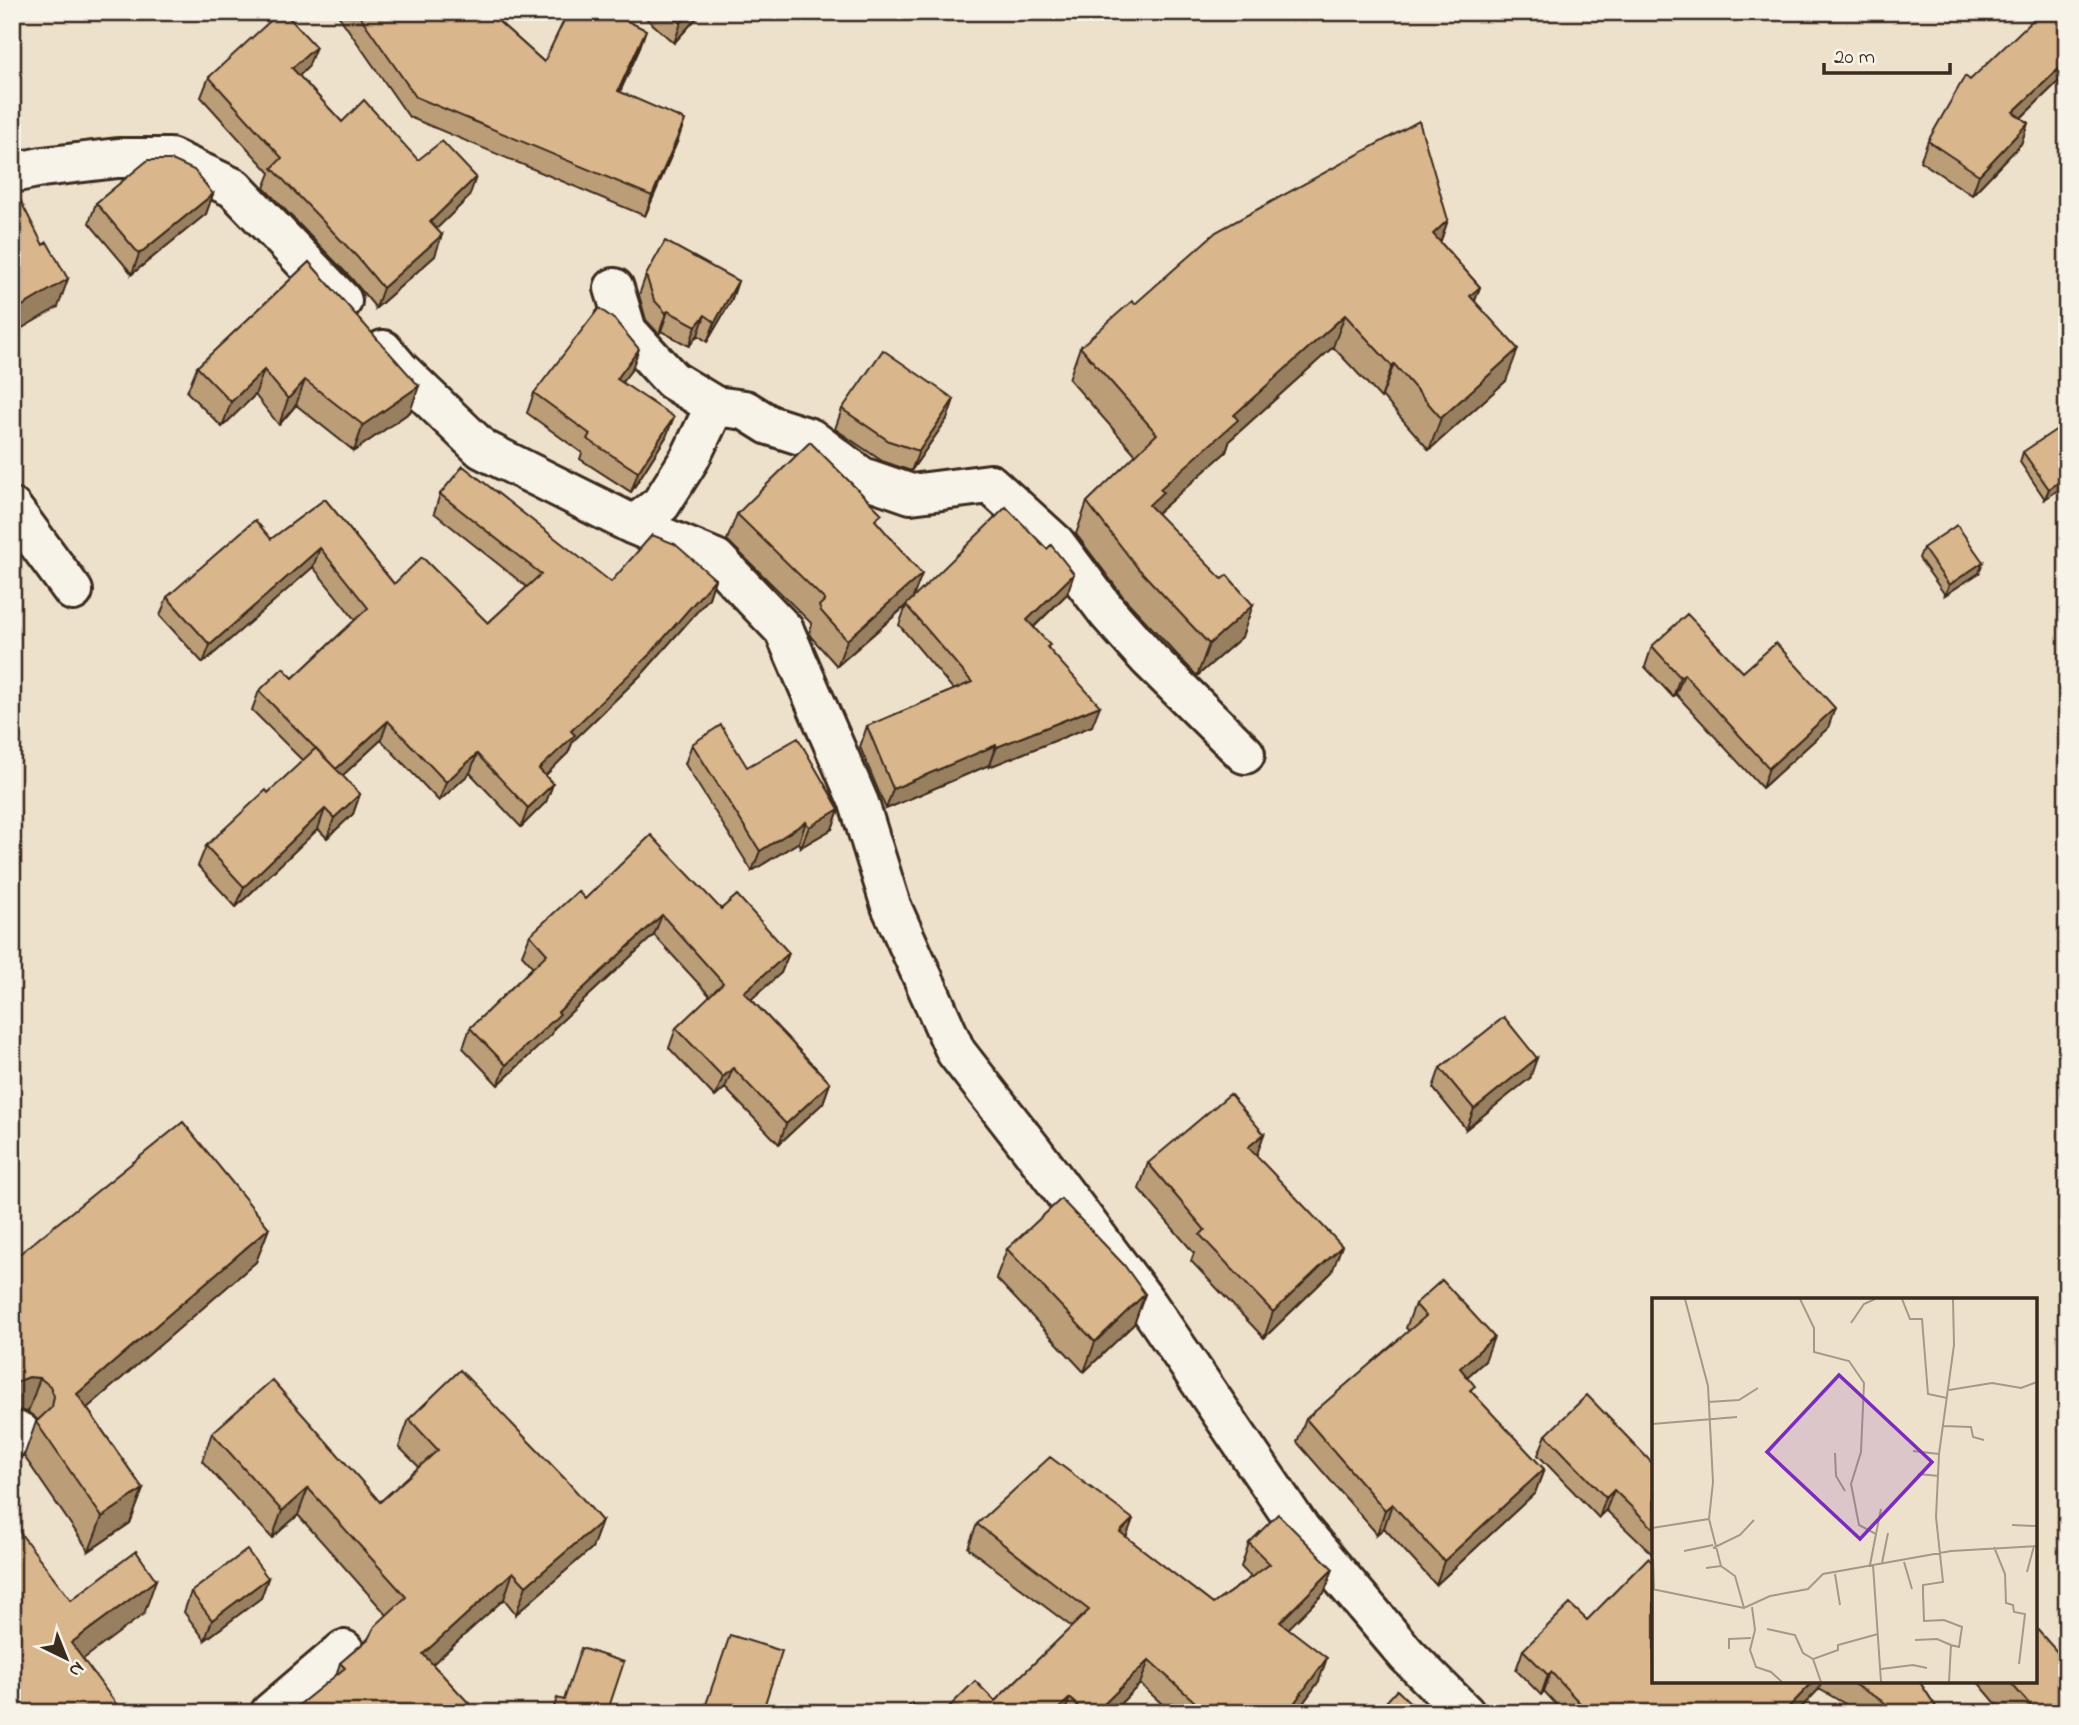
<svg xmlns="http://www.w3.org/2000/svg" width="2079" height="1725" font-family="'Indie Flower',sans-serif">
<style>
.lines{fill:none;stroke-linecap:round;stroke-linejoin:round}
.minor-casing{stroke:#3b2a1e;stroke-width:44}
.minor{stroke:#f7f3e8;stroke-width:38}
.wall{fill:#bb9d78;stroke:#3b2a1e;stroke-width:2}
.shaded-wall{fill:#987f61;stroke:#3b2a1e;stroke-width:2}
.building{fill:#d9b68b;stroke:#3b2a1e;stroke-width:2}
.inset-road{fill:none;stroke:#a69886;stroke-width:2}
.view{fill:#7b2cbf;fill-opacity:0.15;stroke:#7b2cbf;stroke-width:3.5}
.inset-edge{fill:none;stroke:#3b2a1e;stroke-width:3.5}
</style>
<rect width="100%" height="100%" fill="#eee1cc"/>
<filter id="ink" filterUnits="userSpaceOnUse"><feTurbulence type="fractalNoise" baseFrequency=".0143" numOctaves="2"/><feDisplacementMap in="SourceGraphic" scale="14" xChannelSelector="R" yChannelSelector="G"/><feConvolveMatrix kernelMatrix="1 2 1 2 8 2 1 2 1" color-interpolation-filters="sRGB"/></filter>
<g filter="url(#ink)">
<g class="lines">
<g class="minor-casing">
<path id="minor" d="M 12,173 L 42,167 L 118,158 L 170,158 L 234,188 L 342,301
M 614,288 L 627,331 L 672,380 L 715,406 L 690,458 L 661,504 L 634,525
M 383,350 L 400,370 L 482,449 L 634,525 L 716,559 L 784,630 L 859,803 L 891,906 L 956,1052 L 1033,1151 L 1148,1305 L 1301,1530 L 1407,1655 L 1465,1713
M 715,406 L 745,410 L 769,425 L 810,438 L 862,477 L 911,494 L 990,484 L 1055,543 L 1108,613 L 1149,659 L 1245,754
M 12,508 L 73,591
M 12,1438 L 20,1432
M 270,1713 L 344,1650"/>
</g>
<use href="#minor" class="minor"/>
</g>
<path class="wall" d="M 336,12 L 488,12 L 544,62 L 639,50 L 620,92 L 678,140 L 645,216 L 409,117 Z
M 639,12 L 702,12 L 674,43 Z
M 2067,12 L 2067,83 L 2062,78 L 2021,118 L 2028,123 L 2021,144 L 1972,195 L 1920,161 L 1928,141 L 1970,80 Z
M 308,67 L 299,76 L 342,122 L 418,160 L 469,197 L 436,229 L 435,256 L 376,308 L 351,278 L 264,188 L 270,173 L 201,97 L 209,77 Z
M 213,194 L 206,214 L 132,274 L 89,223 L 96,203 Z
M 1448,220 L 1440,242 L 1480,287 L 1475,301 L 1506,381 L 1429,450 L 1382,396 L 1381,398 L 1333,347 L 1230,440 L 1226,452 L 1157,513 L 1242,637 L 1197,676 L 1125,599 L 1076,534 L 1087,502 L 1136,455 L 1069,379 L 1080,347 L 1135,304 Z
M 309,262 L 410,412 L 354,451 L 296,405 L 279,425 L 255,395 L 222,427 L 187,392 L 197,367 Z
M 646,275 L 738,281 L 731,301 L 707,342 L 698,335 L 689,346 L 661,331 L 659,334 L 646,320 L 639,295 Z
M 632,369 L 622,382 L 666,437 L 631,492 L 580,459 L 582,453 L 527,413 L 534,393 Z
M 954,399 L 947,419 L 911,471 L 882,461 L 835,429 L 842,409 Z
M 2067,443 L 2045,499 L 2020,462 L 2023,452 Z
M 440,494 L 611,582 L 715,579 L 709,598 L 644,672 L 573,741 L 568,753 L 545,775 L 553,784 L 546,802 L 521,827 L 470,773 L 439,801 L 381,740 L 342,776 L 360,794 L 353,814 L 327,838 L 318,829 L 236,907 L 198,866 L 206,846 L 268,793 L 303,761 L 252,710 L 259,691 L 293,678 L 355,620 L 313,567 L 203,663 L 160,616 L 167,597 L 271,539 L 325,499 L 394,584 L 488,623 L 527,587 L 434,513 Z
M 737,514 L 878,524 L 913,599 L 1067,594 L 1034,627 L 1049,649 L 1092,726 L 989,767 L 989,765 L 886,809 L 860,747 L 867,726 L 954,690 L 899,625 L 906,606 L 837,666 L 811,637 L 809,633 L 812,624 L 727,540 Z
M 1923,548 L 1979,573 L 1945,595 L 1919,558 Z
M 1652,646 L 1743,672 L 1828,728 L 1762,788 L 1676,694 L 1673,697 L 1645,667 Z
M 692,744 L 747,767 L 839,809 L 832,829 L 801,847 L 799,842 L 752,871 L 685,764 Z
M 585,899 L 721,909 L 789,953 L 781,973 L 751,999 L 830,1083 L 823,1103 L 779,1144 L 725,1088 L 715,1097 L 669,1048 L 676,1028 L 710,996 L 654,935 L 554,1028 L 552,1034 L 498,1085 L 463,1048 L 470,1028 L 533,967 L 522,955 L 530,935 Z
M 1440,1068 L 1530,1078 L 1466,1129 L 1433,1088 Z
M 1264,1134 L 1256,1156 L 1332,1272 L 1264,1338 L 1191,1261 L 1194,1253 L 1139,1189 L 1148,1163 Z
M 269,1228 L 256,1262 L 87,1408 L 143,1489 L 130,1523 L 89,1551 L 24,1456 L 36,1422 L 38,1420 L 28,1412 L 17,1410 L 12,1260 Z
M 1007,1249 L 1145,1294 L 1134,1324 L 1084,1372 L 996,1278 Z
M 1415,1304 L 1485,1361 L 1467,1377 L 1472,1393 L 1544,1469 L 1535,1493 L 1436,1585 L 1384,1528 L 1377,1534 L 1297,1442 L 1306,1419 L 1409,1331 L 1406,1328 Z
M 409,1419 L 602,1521 L 592,1548 L 516,1614 L 504,1599 L 432,1664 L 476,1711 L 488,1713 L 289,1713 L 336,1676 L 340,1663 L 368,1639 L 387,1615 L 298,1515 L 272,1538 L 202,1461 L 212,1433 L 380,1502 L 419,1467 L 399,1447 Z
M 1546,1435 L 1654,1465 L 1654,1556 L 1606,1510 L 1599,1518 L 1538,1455 Z
M 977,1524 L 1126,1537 L 1213,1604 L 1251,1577 L 1241,1567 L 1249,1543 L 1333,1569 L 1324,1593 L 1288,1628 L 1319,1681 L 1296,1713 L 1172,1713 L 1140,1684 L 1111,1713 L 943,1713 L 995,1701 L 1072,1627 L 968,1548 Z
M 268,1578 L 261,1598 L 205,1640 L 184,1612 L 191,1592 Z
M 1587,1620 L 1654,1681 L 1919,1681 L 1940,1713 L 1861,1713 L 1819,1689 L 1796,1713 L 1564,1713 L 1544,1691 L 1541,1695 L 1516,1670 L 1523,1650 Z
M 1977,1681 L 2035,1681 L 2067,1713 L 2004,1713 Z"/>
<path class="shaded-wall" d="M 12,12 L 30,12 L 12,20 Z
M 691,12 L 702,12 L 674,43 L 681,23 Z
M 646,30 L 639,50 L 610,111 L 618,91 Z
M 316,47 L 308,67 L 285,89 L 292,68 Z
M 2067,61 L 2067,66 L 2062,78 L 2006,132 L 2013,112 Z
M 685,120 L 678,140 L 645,216 L 652,196 Z
M 2028,123 L 2021,144 L 1972,195 L 1979,175 Z
M 476,177 L 469,197 L 423,242 L 430,222 Z
M 213,194 L 206,214 L 132,274 L 139,254 Z
M 1448,220 L 1437,252 L 1433,234 Z
M 442,235 L 435,256 L 376,308 L 383,288 Z
M 68,279 L 58,307 L 12,334 L 12,312 Z
M 738,281 L 731,301 L 707,342 L 715,322 Z
M 1480,287 L 1468,319 L 1470,296 Z
M 668,311 L 661,331 L 659,334 L 666,313 Z
M 705,315 L 698,335 L 689,346 L 696,326 Z
M 1345,315 L 1333,347 L 1230,440 L 1226,452 L 1154,516 L 1149,505 L 1160,489 L 1234,415 Z
M 639,349 L 632,369 L 609,399 L 617,379 Z
M 1518,349 L 1506,381 L 1429,450 L 1441,418 Z
M 1394,364 L 1382,396 L 1381,398 L 1392,366 Z
M 264,370 L 255,395 L 222,427 L 231,402 Z
M 305,380 L 296,405 L 279,425 L 288,399 Z
M 419,386 L 410,412 L 354,451 L 363,425 Z
M 954,399 L 947,419 L 911,471 L 919,451 Z
M 674,417 L 666,437 L 631,492 L 638,472 Z
M 2067,476 L 2067,484 L 2045,499 L 2049,489 Z
M 320,548 L 313,567 L 203,663 L 210,645 Z
M 1983,562 L 1979,573 L 1945,595 L 1949,585 Z
M 922,574 L 912,600 L 837,666 L 847,640 Z
M 1074,574 L 1067,594 L 1020,640 L 1027,620 Z
M 715,579 L 709,598 L 644,672 L 573,741 L 568,753 L 533,788 L 539,769 L 571,731 Z
M 1253,605 L 1242,637 L 1197,676 L 1209,644 Z
M 1684,674 L 1676,694 L 1673,697 L 1680,677 Z
M 1100,706 L 1092,726 L 989,767 L 997,747 Z
M 1835,708 L 1828,728 L 1762,788 L 1769,768 Z
M 388,721 L 381,740 L 329,788 L 336,769 Z
M 996,745 L 989,765 L 886,809 L 893,789 Z
M 477,754 L 470,773 L 439,801 L 446,782 Z
M 553,784 L 546,802 L 521,827 L 528,808 Z
M 360,794 L 353,814 L 327,838 L 334,818 Z
M 325,809 L 318,829 L 236,907 L 244,887 Z
M 839,809 L 832,829 L 801,847 L 809,827 Z
M 806,822 L 799,842 L 752,871 L 760,851 Z
M 662,915 L 654,935 L 554,1028 L 552,1034 L 498,1085 L 506,1065 L 558,1012 Z
M 789,953 L 781,973 L 737,1012 L 744,992 Z
M 1537,1058 L 1530,1078 L 1466,1129 L 1474,1109 Z
M 733,1068 L 725,1088 L 715,1097 L 723,1077 Z
M 830,1083 L 823,1103 L 779,1144 L 786,1124 Z
M 1264,1134 L 1255,1160 L 1248,1147 Z
M 269,1228 L 256,1262 L 64,1428 L 77,1394 Z
M 1342,1246 L 1332,1272 L 1264,1338 L 1273,1312 Z
M 1145,1294 L 1134,1324 L 1084,1372 L 1095,1342 Z
M 1494,1337 L 1485,1361 L 1451,1391 L 1460,1368 Z
M 29,1377 L 40,1378 L 28,1412 L 17,1410 L 12,1412 L 12,1386 L 19,1381 Z
M 1544,1469 L 1535,1493 L 1436,1585 L 1444,1561 Z
M 308,1488 L 298,1515 L 272,1538 L 282,1511 Z
M 143,1489 L 130,1523 L 89,1551 L 102,1517 Z
M 1614,1490 L 1606,1510 L 1599,1518 L 1606,1498 Z
M 1392,1504 L 1384,1528 L 1377,1534 L 1385,1510 Z
M 1133,1519 L 1124,1543 L 1120,1532 Z
M 602,1521 L 592,1548 L 516,1614 L 526,1586 Z
M 1333,1569 L 1324,1593 L 1271,1646 L 1280,1622 Z
M 513,1572 L 504,1599 L 413,1682 L 423,1654 Z
M 268,1578 L 261,1598 L 205,1640 L 212,1620 Z
M 156,1580 L 144,1614 L 59,1677 L 71,1643 Z
M 1327,1658 L 1319,1681 L 1296,1713 L 1287,1713 Z
M 1149,1660 L 1140,1684 L 1111,1713 L 1095,1713 Z
M 1551,1672 L 1544,1691 L 1541,1695 L 1548,1675 Z
M 1814,1681 L 1822,1681 L 1819,1689 L 1796,1713 L 1783,1713 Z
M 1070,1698 L 1064,1713 L 1054,1713 Z"/>
<path class="building" d="M 280,12 L 284,12 L 316,47 L 292,68 L 342,122 L 364,100 L 418,160 L 442,141 L 476,177 L 430,222 L 442,235 L 383,288 L 358,258 L 272,168 L 282,158 L 209,77 Z
M 357,12 L 488,12 L 544,62 L 568,12 L 609,12 L 646,30 L 618,91 L 685,120 L 652,196 L 416,97 Z
M 669,12 L 691,12 L 681,23 Z
M 2041,12 L 2067,12 L 2067,61 L 2013,112 L 2028,123 L 1979,175 L 1928,141 L 1965,76 L 1970,80 Z
M 1419,121 L 1448,220 L 1433,234 L 1480,287 L 1470,296 L 1518,349 L 1441,418 L 1394,364 L 1392,366 L 1345,315 L 1234,415 L 1238,420 L 1160,489 L 1163,492 L 1149,505 L 1222,579 L 1227,575 L 1253,605 L 1209,644 L 1137,567 L 1087,502 L 1157,434 L 1080,347 L 1132,301 L 1135,304 L 1216,232 Z
M 148,160 L 172,160 L 194,170 L 213,194 L 139,254 L 96,203 Z
M 12,184 L 43,245 L 47,242 L 68,279 L 12,312 Z
M 665,241 L 738,281 L 715,322 L 705,315 L 696,326 L 668,311 L 666,313 L 654,300 L 646,275 Z
M 309,262 L 419,386 L 363,425 L 305,380 L 288,399 L 264,370 L 231,402 L 197,367 Z
M 599,308 L 615,320 L 639,349 L 617,379 L 674,417 L 638,472 L 587,439 L 590,434 L 534,393 Z
M 883,350 L 954,399 L 919,451 L 889,441 L 842,409 Z
M 2057,429 L 2067,443 L 2067,476 L 2049,489 L 2023,452 Z
M 810,442 L 882,514 L 875,520 L 922,574 L 847,640 L 821,611 L 819,606 L 825,600 L 737,514 Z
M 463,466 L 611,582 L 652,535 L 675,544 L 715,579 L 651,653 L 571,731 L 575,735 L 539,769 L 553,784 L 528,808 L 477,754 L 446,782 L 388,721 L 336,769 L 259,691 L 283,668 L 293,678 L 368,608 L 320,548 L 210,645 L 167,597 L 255,520 L 271,539 L 325,499 L 394,584 L 422,557 L 488,623 L 541,574 L 440,494 Z
M 1006,507 L 1047,549 L 1051,545 L 1074,574 L 1027,620 L 1050,645 L 1047,647 L 1100,706 L 997,747 L 996,745 L 893,789 L 867,726 L 972,682 L 906,605 Z
M 1957,525 L 1983,562 L 1949,585 L 1923,548 Z
M 1687,614 L 1743,672 L 1776,643 L 1835,708 L 1769,768 L 1684,674 L 1680,677 L 1652,646 Z
M 721,725 L 747,767 L 798,738 L 839,809 L 809,827 L 806,822 L 760,851 L 692,744 Z
M 316,748 L 360,794 L 334,818 L 325,809 L 244,887 L 206,846 L 266,790 L 268,793 Z
M 651,835 L 721,909 L 737,895 L 789,953 L 744,992 L 830,1083 L 786,1124 L 733,1068 L 723,1077 L 676,1028 L 723,983 L 662,915 L 558,1012 L 560,1014 L 506,1065 L 470,1028 L 547,954 L 530,935 L 578,891 L 585,899 Z
M 1504,1017 L 1537,1058 L 1474,1109 L 1440,1068 Z
M 1230,1094 L 1264,1134 L 1248,1147 L 1342,1246 L 1273,1312 L 1200,1235 L 1205,1230 L 1148,1163 Z
M 183,1122 L 269,1228 L 77,1394 L 143,1489 L 102,1517 L 36,1422 L 52,1407 L 54,1396 L 50,1386 L 40,1378 L 29,1377 L 19,1381 L 12,1386 L 12,1260 Z
M 1061,1199 L 1124,1265 L 1145,1294 L 1095,1342 L 1007,1249 Z
M 1442,1280 L 1494,1337 L 1460,1368 L 1475,1386 L 1470,1390 L 1544,1469 L 1444,1561 L 1392,1504 L 1385,1510 L 1306,1419 L 1426,1316 L 1415,1304 Z
M 460,1370 L 568,1482 L 602,1521 L 526,1586 L 513,1572 L 423,1654 L 476,1711 L 483,1706 L 488,1713 L 289,1713 L 345,1668 L 340,1663 L 368,1639 L 375,1626 L 406,1597 L 308,1488 L 282,1511 L 212,1433 L 272,1380 L 380,1502 L 438,1450 L 409,1419 Z
M 1587,1395 L 1654,1465 L 1654,1529 L 1614,1490 L 1606,1498 L 1546,1435 Z
M 1050,1457 L 1133,1519 L 1120,1532 L 1213,1604 L 1270,1564 L 1249,1543 L 1278,1514 L 1333,1569 L 1280,1622 L 1327,1658 L 1287,1713 L 1207,1713 L 1149,1660 L 1095,1713 L 1084,1713 L 1070,1698 L 1054,1713 L 943,1713 L 975,1681 L 995,1701 L 1089,1610 L 977,1524 Z
M 12,1522 L 71,1600 L 136,1551 L 156,1580 L 71,1643 L 123,1713 L 12,1713 Z
M 247,1550 L 268,1578 L 212,1620 L 191,1592 Z
M 1648,1558 L 1654,1564 L 1654,1681 L 1814,1681 L 1783,1713 L 1589,1713 L 1551,1672 L 1548,1675 L 1523,1650 L 1570,1604 L 1587,1620 Z
M 2035,1627 L 2067,1663 L 2067,1713 L 2037,1713 L 2009,1681 L 2035,1681 Z
M 730,1635 L 782,1651 L 762,1713 L 703,1713 Z
M 581,1648 L 624,1662 L 607,1713 L 552,1713 L 557,1698 L 564,1700 Z
M 1848,1681 L 1919,1681 L 1940,1713 L 1891,1713 L 1884,1702 Z
M 1397,1690 L 1421,1713 L 1376,1713 Z
M 912,1703 L 922,1713 L 902,1713 Z"/>
</g>
<g transform="translate(1652 1298)">
<rect width="385" height="385" fill="#eee1cc"/>
<path class="inset-road" d="M 33,1 L 56,88 L 61,184 L 57,221M 148,1 L 162,30 L 162,54 L 197,63 L 212,85 L 209,154 L 199,186 L 207,227 L 224,236 L 218,267M 250,1 L 258,21 L 270,21 L 276,96 L 295,100M 199,25 L 212,6 L 223,1M 297,92 L 340,85 L 369,90 L 385,84M 56,104 L 87,102 L 106,90M 0,126 L 85,119M 291,128 L 319,129 L 321,139 L 332,142M 261,153 L 287,156M 183,155 L 184,178 L 193,193M 266,176 L 287,178M 360,227 L 385,228M 0,230 L 57,221 L 69,268M 224,236 L 229,211M 342,249 L 353,276 L 354,305 L 361,307 L 362,314 L 373,316 L 367,366M 61,250 L 88,237 L 102,222M 32,253 L 61,247M 1,261 L 2,291M 252,264 L 260,291M 230,265 L 236,235M 221,267 L 229,384M 54,270 L 69,268 L 83,278 L 92,310M 375,274 L 382,248M 183,276 L 188,307M 0,291 L 92,310 L 118,298 L 156,291 L 171,276 L 299,253 L 385,248M 100,309 L 103,332 L 98,352 L 104,369 L 119,374 L 130,384M 115,331 L 143,337 L 151,355 L 161,361M 263,342 L 285,341 L 299,347M 77,351 L 77,341 L 99,340M 229,371 L 261,367 L 275,370M 169,384 L 161,361 L 186,352 L 186,347 L 226,336M 297,384 L 299,347 L 307,349 L 310,329 L 292,322 L 272,323 L 271,295 L 271,287 L 291,284 L 284,219 L 287,156 L 302,47 L 301,1"/>
<path class="view" d="M 187,77 L 280,164 L 208,241 L 115,154 Z"/>
<rect width="385" height="385" class="inset-edge"/>
</g>
<rect width="2079" height="1725" fill="none" stroke="#f7f3e8" stroke-width="42"/>
<rect x="21" y="21" width="2037" height="1683" fill="none" stroke="#3b2a1e" stroke-width="2.5" filter="url(#ink)"/>
<g transform="translate(66 1658) rotate(137)" stroke="#f7f3e8" stroke-width="5" paint-order="stroke">
<path d="M0-5L12 26L0 18L-12 26Z" fill="#3b2a1e"/>
<text y="-10" font-size="19" font-weight="bold" text-anchor="middle" fill="#3b2a1e">N</text>
</g>
<path d="M1824 63v10h126v-10" fill="none" stroke="#3b2a1e" stroke-width="3.5"/>
<text x="1834" y="63" font-size="21" fill="#3b2a1e" stroke="#f7f3e8" stroke-width="5" paint-order="stroke">20 m</text>
</svg>
